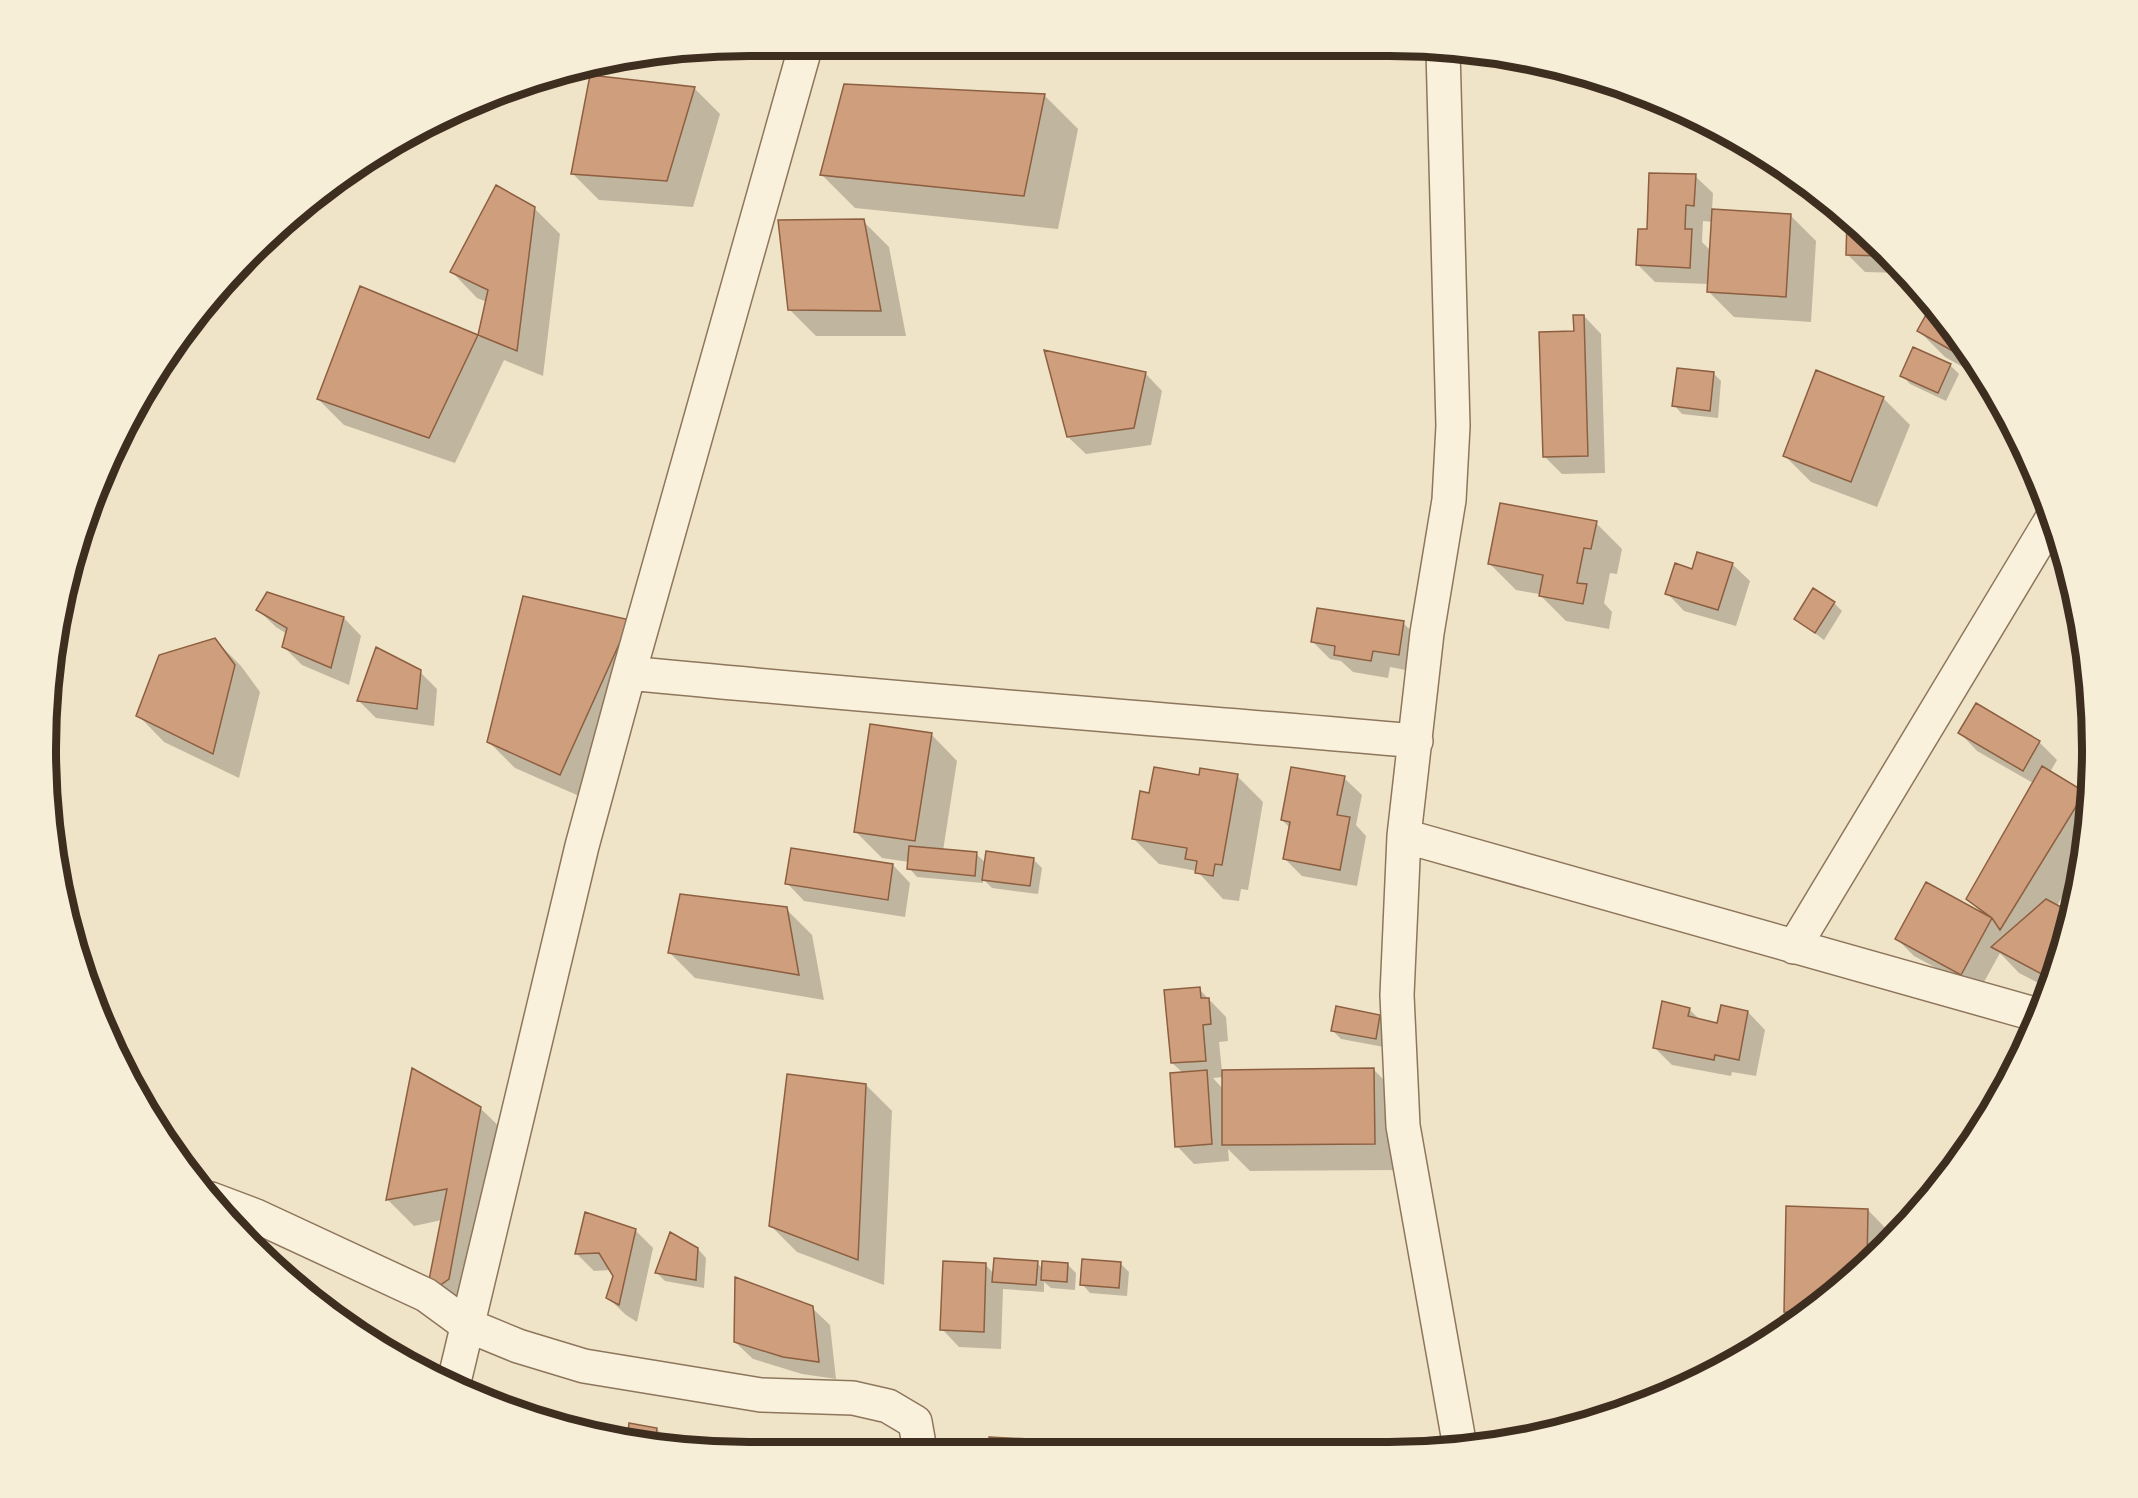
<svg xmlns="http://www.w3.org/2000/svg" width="2138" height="1498" font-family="'Crimson Pro',serif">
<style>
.shadow{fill:#0003;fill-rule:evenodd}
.building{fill:#cf9f7d;stroke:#8d5f41;stroke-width:1.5}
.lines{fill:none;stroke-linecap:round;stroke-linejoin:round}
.minor-casing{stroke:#8d765c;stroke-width:36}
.minor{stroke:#faf1dc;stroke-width:33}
.rim{fill:none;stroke:#3d2e20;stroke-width:8}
</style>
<rect width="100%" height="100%" fill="#f0e4c8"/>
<path class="shadow" d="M 694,88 L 720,114 L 693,207 L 599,200 L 573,174 Z
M 1044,95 L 1078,129 L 1058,229 L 855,208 L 822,175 Z
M 401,140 L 399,152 L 386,149 Z
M 1695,176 L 1713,193 L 1712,210 L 1790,215 L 1816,241 L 1811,322 L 1734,317 L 1708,291 L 1709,284 L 1655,282 L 1638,265 L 1648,231 ZM 1703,221 L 1713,222 L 1711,251 L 1702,242 Z
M 534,208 L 560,234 L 543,376 L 504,360 L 455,463 L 344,425 L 318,399 L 361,288 L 479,337 L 487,302 L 477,298 L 452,272 Z
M 1848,219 L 1902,270 L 1902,273 L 1865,272 L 1848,255 Z
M 863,221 L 889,247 L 906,336 L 816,336 L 789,309 Z
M 1933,305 L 1986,380 L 1945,357 L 1919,331 Z
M 1584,316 L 1601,334 L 1605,473 L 1562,474 L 1544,456 L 1575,332 Z
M 1950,365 L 1959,374 L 1946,401 L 1910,384 L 1902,375 Z
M 1817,372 L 1884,399 L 1910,425 L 1877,507 L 1811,482 L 1785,456 Z
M 1145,373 L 1162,391 L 1151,445 L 1086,454 L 1068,437 Z
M 1713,373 L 1721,381 L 1718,418 L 1682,414 L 1674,405 Z
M 1596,523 L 1622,549 L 1617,574 L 1610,573 L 1604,603 L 1612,612 L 1609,629 L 1566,621 L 1539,594 L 1516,590 L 1490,564 Z
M 1732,564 L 1750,581 L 1736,626 L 1684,611 L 1667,593 L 1693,571 Z
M 1834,603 L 1842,611 L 1824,640 L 1796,619 Z
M 258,610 L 344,618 L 361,636 L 349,685 L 302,665 L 284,647 L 287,634 L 276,627 Z
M 630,621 L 655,647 L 586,799 L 515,768 L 489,742 Z
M 1403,623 L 1421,640 L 1416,672 L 1390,667 L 1388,678 L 1353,672 L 1341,661 L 1330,659 L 1313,642 Z
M 215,640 L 241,666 L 260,692 L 239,778 L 164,742 L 138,715 Z
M 420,672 L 437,689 L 434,726 L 376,718 L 358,700 Z
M 1976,705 L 2039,742 L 2057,760 L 2050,772 L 2091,799 L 2079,869 L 2057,906 L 2072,914 L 2069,931 L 2048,988 L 2019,973 L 2000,953 L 1979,991 L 1914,956 L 1897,939 L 1983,914 L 1968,899 L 2033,783 L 1977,751 L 1960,733 Z
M 931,734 L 957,761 L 943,851 L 976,854 L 986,863 L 1033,859 L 1042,868 L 1038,894 L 992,888 L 983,879 L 983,883 L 917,877 L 909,868 L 909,862 L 882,858 L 856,832 Z
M 1237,776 L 1263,802 L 1248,890 L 1241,889 L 1239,901 L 1223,899 L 1197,871 L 1159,864 L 1133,838 L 1200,777 Z
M 1344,778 L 1362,795 L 1356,825 L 1366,836 L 1357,886 L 1302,876 L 1285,859 L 1290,828 L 1282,820 Z
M 893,865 L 910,883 L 905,917 L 804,901 L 787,883 Z
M 786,909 L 812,935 L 824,1000 L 695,978 L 669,952 Z
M 1199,989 L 1226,1017 L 1228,1041 L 1219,1042 L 1222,1071 L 1374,1070 L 1400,1096 L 1400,1170 L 1250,1171 L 1228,1149 L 1229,1161 L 1194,1164 L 1177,1146 L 1183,1073 L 1172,1063 ZM 1223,1077 L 1223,1089 L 1213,1078 Z
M 1689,1009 L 1701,1021 L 1719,1025 L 1748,1012 L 1765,1030 L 1756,1076 L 1732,1072 L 1731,1076 L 1672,1065 L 1654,1047 Z
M 1380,1016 L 1388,1024 L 1384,1047 L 1341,1039 L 1333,1031 Z
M 413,1070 L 480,1108 L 507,1134 L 475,1305 L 428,1295 L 442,1220 L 414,1226 L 388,1200 Z
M 866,1085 L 892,1111 L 884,1285 L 797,1252 L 771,1226 Z
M 1868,1210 L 1893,1236 L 1853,1278 L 1792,1319 L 1785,1312 Z
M 635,1230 L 653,1248 L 637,1322 L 626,1315 L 608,1298 L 615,1276 L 611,1270 L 594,1271 L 577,1254 Z
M 698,1249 L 706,1258 L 704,1288 L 665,1281 L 657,1273 Z
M 1037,1263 L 1043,1269 L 1067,1264 L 1076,1273 L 1075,1290 L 1051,1288 L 1044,1282 L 1044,1292 L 1003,1289 L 1001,1349 L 959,1347 L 942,1329 L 986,1265 L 994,1274 Z
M 1121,1264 L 1129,1272 L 1127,1296 L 1090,1293 L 1082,1284 Z
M 812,1308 L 830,1325 L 836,1379 L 802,1374 L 753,1359 L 735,1342 Z
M 657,1429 L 674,1447 L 628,1439 Z
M 1067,1442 L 1074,1449 L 990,1450 Z"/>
<path class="building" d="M 590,75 L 695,87 L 667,181 L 571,174 Z
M 844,84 L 1045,94 L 1024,196 L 820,175 Z
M 1649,173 L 1696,174 L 1694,206 L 1686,205 L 1685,229 L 1692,229 L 1690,268 L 1636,265 L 1638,229 L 1647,229 Z
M 496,185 L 535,207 L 517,351 L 478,335 L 488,290 L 450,272 Z
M 1712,209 L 1791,214 L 1786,297 L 1707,292 Z
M 1847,218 L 1885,254 L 1885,256 L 1846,255 Z
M 864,219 L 881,311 L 788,310 L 778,220 Z
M 360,286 L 478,335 L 429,438 L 317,399 Z
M 1932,304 L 1974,363 L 1917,331 Z
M 1573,315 L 1584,315 L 1588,456 L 1543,457 L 1539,332 L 1574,331 Z
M 1913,347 L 1951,364 L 1938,393 L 1900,376 Z
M 1044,350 L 1146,372 L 1134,428 L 1067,437 Z
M 1677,368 L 1714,372 L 1710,411 L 1672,406 Z
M 1816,370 L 1884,397 L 1851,482 L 1783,456 Z
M 1500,503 L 1597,521 L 1591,549 L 1584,548 L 1577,583 L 1587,584 L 1583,604 L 1539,596 L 1543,575 L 1488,564 Z
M 1697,552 L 1733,563 L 1718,610 L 1665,594 L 1675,563 L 1692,569 Z
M 1813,588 L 1835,602 L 1815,633 L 1794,619 Z
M 267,592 L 344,617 L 331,668 L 282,647 L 287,628 L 256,610 Z
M 523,596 L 630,620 L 560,775 L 487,742 Z
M 1317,608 L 1404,621 L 1399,655 L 1373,651 L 1371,661 L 1334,655 L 1335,646 L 1311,642 Z
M 215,638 L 235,665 L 213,754 L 136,716 L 159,655 Z
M 376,647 L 421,670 L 417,709 L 357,701 Z
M 1976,703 L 2040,741 L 2023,771 L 1958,733 Z
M 870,724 L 932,733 L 915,841 L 854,832 Z
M 2042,766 L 2085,792 L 2000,930 L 1992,918 L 1966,899 Z
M 1154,767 L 1199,775 L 1200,768 L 1238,774 L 1222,865 L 1215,864 L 1213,876 L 1195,873 L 1197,861 L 1185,859 L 1187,848 L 1132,839 L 1140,791 L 1149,793 Z
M 1291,767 L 1345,776 L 1337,815 L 1350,817 L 1340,870 L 1283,859 L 1290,822 L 1281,820 Z
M 909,846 L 977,852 L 975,876 L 907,869 Z
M 791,848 L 893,864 L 888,900 L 785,884 Z
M 986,851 L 1034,858 L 1030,886 L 982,880 Z
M 1926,882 L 1992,918 L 1961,975 L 1895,939 Z
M 680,894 L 787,907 L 799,975 L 668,953 Z
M 2046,899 L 2072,913 L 2069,931 L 2051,979 L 1991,947 Z
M 1200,987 L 1201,998 L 1209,998 L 1211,1024 L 1203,1025 L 1206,1061 L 1171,1063 L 1164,990 Z
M 1662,1001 L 1690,1008 L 1688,1016 L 1717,1023 L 1721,1005 L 1748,1011 L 1739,1060 L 1715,1055 L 1714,1060 L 1653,1048 Z
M 1336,1006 L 1380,1015 L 1376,1039 L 1331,1031 Z
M 412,1068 L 481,1107 L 449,1279 L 426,1295 L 447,1189 L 386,1200 Z
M 1374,1068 L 1375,1144 L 1222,1145 L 1222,1070 Z
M 1207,1070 L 1212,1144 L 1175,1147 L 1170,1073 Z
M 787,1074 L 866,1084 L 858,1260 L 769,1226 Z
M 1786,1206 L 1868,1209 L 1867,1264 L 1853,1278 L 1801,1313 L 1784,1312 Z
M 585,1212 L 636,1229 L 619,1305 L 606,1298 L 613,1276 L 599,1253 L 575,1254 Z
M 670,1232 L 698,1248 L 696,1280 L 655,1273 Z
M 994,1258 L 1038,1261 L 1036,1285 L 992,1282 Z
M 1082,1259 L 1121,1262 L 1119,1288 L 1080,1285 Z
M 943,1261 L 986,1263 L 984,1332 L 940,1330 Z
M 1042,1261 L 1068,1263 L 1067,1282 L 1041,1280 Z
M 735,1277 L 813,1306 L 819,1362 L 783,1357 L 734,1342 Z
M 629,1423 L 657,1428 L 655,1444 L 627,1439 Z
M 989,1437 L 1068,1441 L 1067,1449 L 989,1450 Z"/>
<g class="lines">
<g class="minor-casing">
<path id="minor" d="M 1443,50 L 1453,426 L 1449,500 L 1427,633 L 1404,836 L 1397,995 L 1403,1126 L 1460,1447
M 629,673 C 891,699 1154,718 1416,741
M 1404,836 L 2038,1015
M 1794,947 L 2053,517
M 211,1199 L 256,1216 L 426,1295 L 467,1325 L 518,1346 L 584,1366 L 761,1395 L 853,1398 L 888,1406 L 915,1422 L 920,1450
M 453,1386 L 582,846 L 629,673 L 806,45"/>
</g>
<use href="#minor" class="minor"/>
</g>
<path d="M0 0H2138V1498H0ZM749 56H1389A693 693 0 0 1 2082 749V749A693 693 0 0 1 1389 1442H749A693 693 0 0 1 56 749V749A693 693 0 0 1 749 56Z" fill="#f7eed8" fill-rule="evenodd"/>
<path class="rim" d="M749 56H1389A693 693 0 0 1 2082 749V749A693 693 0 0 1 1389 1442H749A693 693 0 0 1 56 749V749A693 693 0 0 1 749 56Z"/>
</svg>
